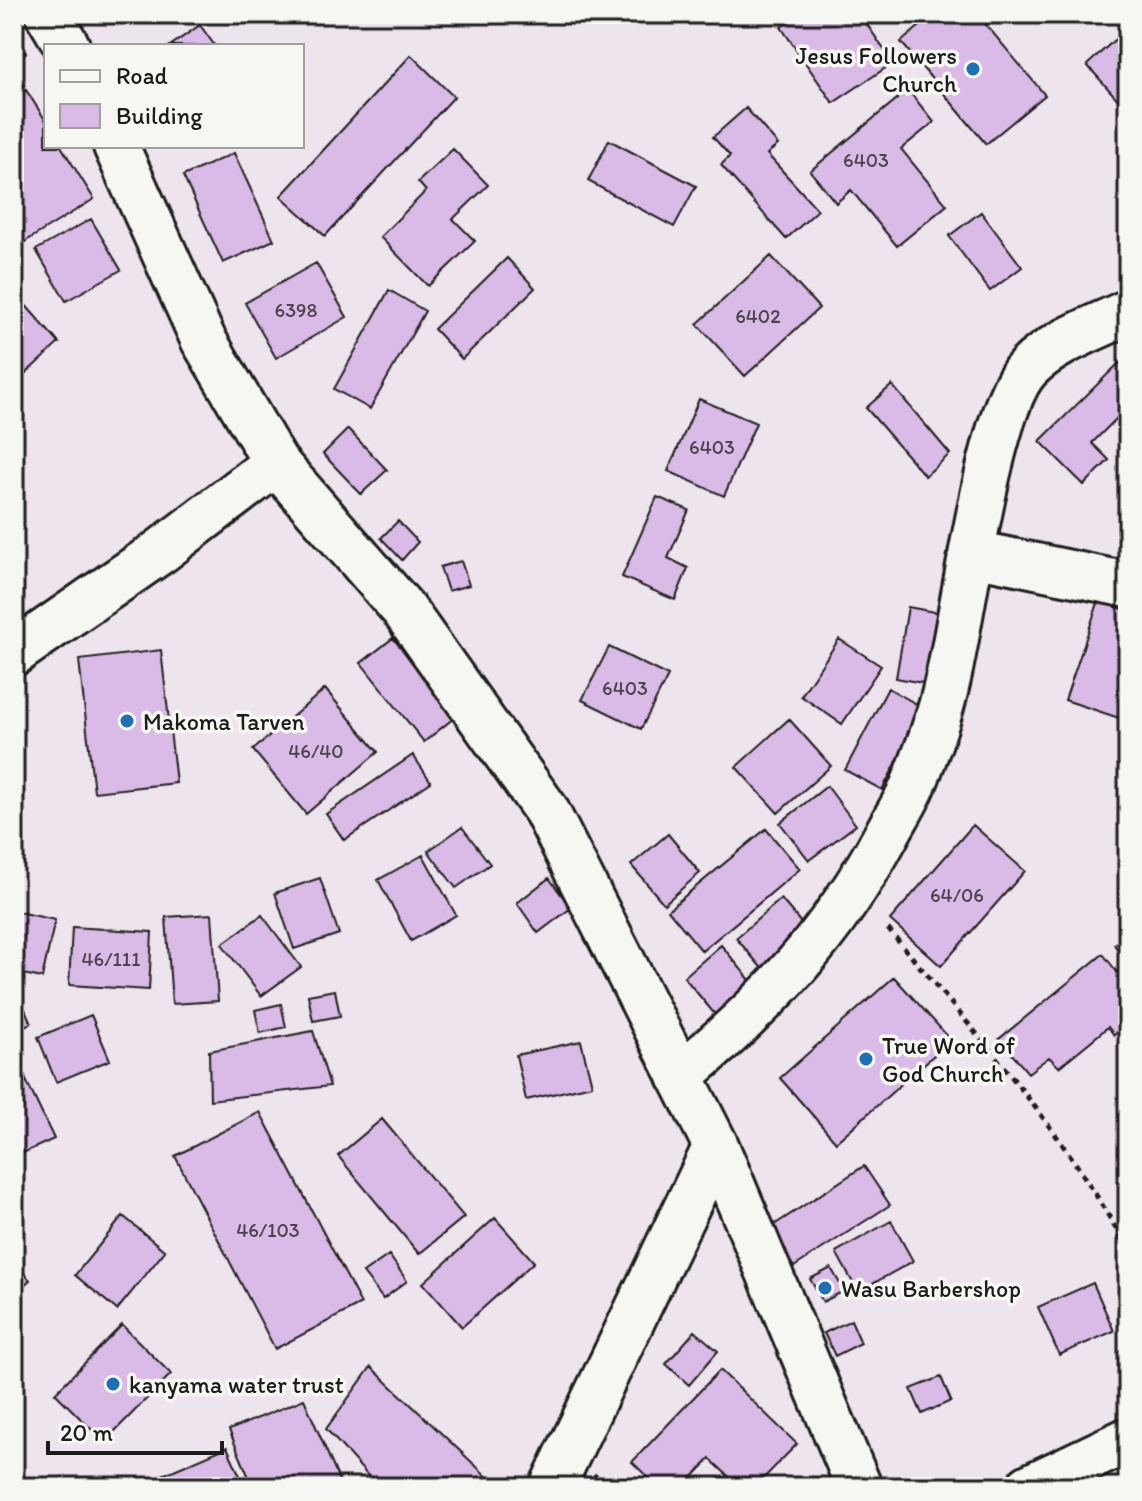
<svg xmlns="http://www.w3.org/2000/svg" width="1142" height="1501" font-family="Itim,sans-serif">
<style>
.building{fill:#dabae6;stroke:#1c1c1c;stroke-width:2}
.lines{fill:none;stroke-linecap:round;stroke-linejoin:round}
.minor-casing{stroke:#1c1c1c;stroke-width:50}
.path{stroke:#1c1c1c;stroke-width:5;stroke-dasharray:6 6;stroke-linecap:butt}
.minor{stroke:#f6f6f2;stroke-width:44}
.poi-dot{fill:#1f6fb2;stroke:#f6f6f2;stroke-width:3}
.labels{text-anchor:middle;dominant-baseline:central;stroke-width:7;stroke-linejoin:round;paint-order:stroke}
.number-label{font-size:20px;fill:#4c444e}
.poi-label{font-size:24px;fill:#1c1c1c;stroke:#f6f6f2;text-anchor:start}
</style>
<rect width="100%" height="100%" fill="#eee4ee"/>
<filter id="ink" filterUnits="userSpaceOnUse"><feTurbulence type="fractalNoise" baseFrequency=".0125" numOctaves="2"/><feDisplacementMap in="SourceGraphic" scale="16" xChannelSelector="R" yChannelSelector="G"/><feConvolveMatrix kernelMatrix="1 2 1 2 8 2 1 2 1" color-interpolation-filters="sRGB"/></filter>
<g filter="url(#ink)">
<path class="building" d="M 801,14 L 860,14 L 893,63 L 833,103 L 781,27 Z
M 934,14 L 977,14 L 1045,95 L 986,144 L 901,42 Z
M 200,25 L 215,46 L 170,46 Z
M 14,33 L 26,53 L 14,61 Z
M 1120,35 L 1128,44 L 1128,111 L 1087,65 Z
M 411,55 L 454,97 L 325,236 L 281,196 Z
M 26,90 L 46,121 L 46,146 L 61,146 L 94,199 L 23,243 L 14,229 L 14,97 Z
M 908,90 L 934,122 L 901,149 L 947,205 L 897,246 L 851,190 L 836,203 L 810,171 Z
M 746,108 L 778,145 L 767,154 L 818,210 L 786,239 L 721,165 L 730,156 L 713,137 Z
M 609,140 L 696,186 L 674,227 L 588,181 Z
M 453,149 L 488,185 L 453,219 L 475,241 L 428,286 L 380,237 L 426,191 L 418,182 Z
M 234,153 L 274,240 L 223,263 L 183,176 Z
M 981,212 L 1022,267 L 990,291 L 949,236 Z
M 91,219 L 121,270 L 66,301 L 36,250 Z
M 771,256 L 819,308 L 745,376 L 697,324 Z
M 507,258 L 535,288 L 462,359 L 434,329 Z
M 316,263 L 347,317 L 276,358 L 245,303 Z
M 389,290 L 425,311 L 370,409 L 334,389 Z
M 14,292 L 59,343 L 14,384 Z
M 1119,363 L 1128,371 L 1128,407 L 1092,443 L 1109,460 L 1084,485 L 1040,441 Z
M 892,385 L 950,454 L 925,476 L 866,408 Z
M 699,399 L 756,423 L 724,496 L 668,471 Z
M 348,429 L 387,470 L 361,494 L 323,454 Z
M 657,497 L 689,510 L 668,558 L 688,568 L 675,600 L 622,577 Z
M 398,521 L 418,542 L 402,560 L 381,538 Z
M 461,561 L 469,585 L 448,591 L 440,567 Z
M 1099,600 L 1128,611 L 1128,692 L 1119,718 L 1065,700 Z
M 908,607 L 945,614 L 933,685 L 896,678 Z
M 393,638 L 455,717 L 424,742 L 361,663 Z
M 839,639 L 881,666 L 842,724 L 801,696 Z
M 609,647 L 668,676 L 641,729 L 582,700 Z
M 161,650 L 176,783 L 94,792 L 79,660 Z
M 888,688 L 925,709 L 882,790 L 845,770 Z
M 325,689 L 378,752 L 306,814 L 253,750 Z
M 789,719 L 831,766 L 778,813 L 736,767 Z
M 413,755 L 431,782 L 344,840 L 326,814 Z
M 827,786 L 856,825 L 809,860 L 780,823 Z
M 973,825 L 1025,871 L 941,966 L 890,920 Z
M 462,827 L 490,864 L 456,888 L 428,851 Z
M 766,829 L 800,869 L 702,951 L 668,910 Z
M 668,834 L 700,873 L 664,904 L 631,865 Z
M 423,855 L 456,915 L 411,941 L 378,880 Z
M 320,878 L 339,934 L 294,949 L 275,893 Z
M 549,878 L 571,908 L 538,933 L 517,903 Z
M 781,899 L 811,935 L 766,973 L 736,938 Z
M 14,911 L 55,920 L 42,978 L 14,972 Z
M 212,914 L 218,1001 L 172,1004 L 166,917 Z
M 262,915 L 301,967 L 261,996 L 222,944 Z
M 72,927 L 152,932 L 149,990 L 69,985 Z
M 1128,936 L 1128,967 L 1114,944 Z
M 721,945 L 755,986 L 717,1017 L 684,977 Z
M 1103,954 L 1128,986 L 1128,1024 L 1114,1035 L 1108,1027 L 1059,1067 L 1049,1057 L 1028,1073 L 999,1039 Z
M 894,977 L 951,1040 L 836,1142 L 780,1078 Z
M 15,987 L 31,1023 L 14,1031 L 14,988 Z
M 335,990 L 340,1016 L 313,1021 L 308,995 Z
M 281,1004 L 286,1027 L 260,1033 L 255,1010 Z
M 91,1015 L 110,1060 L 56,1082 L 38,1037 Z
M 313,1031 L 330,1086 L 210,1100 L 209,1051 Z
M 581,1041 L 592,1085 L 526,1100 L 516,1055 Z
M 14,1055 L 54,1139 L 14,1157 Z
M 260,1112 L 361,1304 L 275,1349 L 175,1156 Z
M 382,1119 L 464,1217 L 419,1254 L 338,1156 Z
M 864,1166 L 890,1205 L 794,1267 L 768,1229 Z
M 123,1216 L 165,1251 L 117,1310 L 75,1275 Z
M 495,1218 L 534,1262 L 462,1327 L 423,1283 Z
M 891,1221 L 913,1261 L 858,1292 L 836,1252 Z
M 389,1255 L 407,1281 L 383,1299 L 363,1273 Z
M 14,1262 L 30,1280 L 14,1294 Z
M 831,1268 L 844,1291 L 823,1302 L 810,1279 Z
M 1093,1283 L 1114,1331 L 1059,1355 L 1038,1307 Z
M 851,1320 L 861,1343 L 835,1356 L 824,1333 Z
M 122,1325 L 171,1374 L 104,1442 L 55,1393 Z
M 695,1331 L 718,1351 L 689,1385 L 666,1364 Z
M 371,1367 L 496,1485 L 495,1487 L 378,1487 L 326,1429 Z
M 720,1370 L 797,1444 L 755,1487 L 740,1487 L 710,1459 L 683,1487 L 658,1487 L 632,1462 Z
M 941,1377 L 951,1401 L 922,1414 L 911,1389 Z
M 304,1399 L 342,1487 L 253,1487 L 229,1430 Z
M 227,1447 L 245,1487 L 165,1487 L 160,1476 Z
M 595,1474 L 614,1487 L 585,1487 Z"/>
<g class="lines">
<g class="minor-casing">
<path id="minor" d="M 48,14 L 67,46
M 116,146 L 203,339 L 276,463 L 404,610 L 546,810 L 716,1146 L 859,1487
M 973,553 L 1128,585
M 14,653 L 161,551 L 276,463
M 680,1076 C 769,1001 831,938 887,834 C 896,817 908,799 915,781 C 927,750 940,716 947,683 C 963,618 988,409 1028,368 C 1053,342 1096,328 1128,312
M 552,1487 L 716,1146
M 1029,1487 L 1128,1440"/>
</g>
<path class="path" d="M 888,929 C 974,1031 1066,1132 1128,1251"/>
<use href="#minor" class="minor"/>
</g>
</g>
<g class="poi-dot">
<circle cx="973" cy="69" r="8"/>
<circle cx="127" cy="721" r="8"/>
<circle cx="866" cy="1059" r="8"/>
<circle cx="825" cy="1288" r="8"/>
<circle cx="113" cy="1384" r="8"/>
</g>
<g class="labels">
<g class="number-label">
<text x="866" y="160">6403</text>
<text x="296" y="310">6398</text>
<text x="758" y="316">6402</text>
<text x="712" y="447">6403</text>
<text x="625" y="688">6403</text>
<text x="316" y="751">46/40</text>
<text x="957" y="895">64/06</text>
<text x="111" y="959">46/111</text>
<text x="268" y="1230">46/103</text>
</g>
<g class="poi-label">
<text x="957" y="55" text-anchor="end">Jesus Followers<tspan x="957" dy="28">Church</tspan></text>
<text x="143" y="721">Makoma Tarven</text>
<text x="882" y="1045">True Word of<tspan x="882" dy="28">God Church</tspan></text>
<text x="841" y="1288">Wasu Barbershop</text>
<text x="129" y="1384">kanyama water trust</text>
</g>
</g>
<rect width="1142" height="1501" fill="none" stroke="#f6f6f2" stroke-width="48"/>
<rect x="24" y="24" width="1094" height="1453" fill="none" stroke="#1c1c1c" stroke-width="3" filter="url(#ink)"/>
<rect x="44" y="44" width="260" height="104" fill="#f6f6f2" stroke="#9f9f9c" stroke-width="2"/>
<rect x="60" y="70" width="40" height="12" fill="#f6f6f2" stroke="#9f9f9c" stroke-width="2"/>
<text x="116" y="84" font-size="24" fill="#1c1c1c">Road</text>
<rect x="60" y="104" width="40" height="24" fill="#dabae6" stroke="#9f9f9c" stroke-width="2"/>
<text x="116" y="124" font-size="24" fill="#1c1c1c">Building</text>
<path d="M48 1441v12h174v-12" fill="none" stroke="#1c1c1c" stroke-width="4"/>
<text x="60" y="1441" font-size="24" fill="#1c1c1c" stroke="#f6f6f2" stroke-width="6" paint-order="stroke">20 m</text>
</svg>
